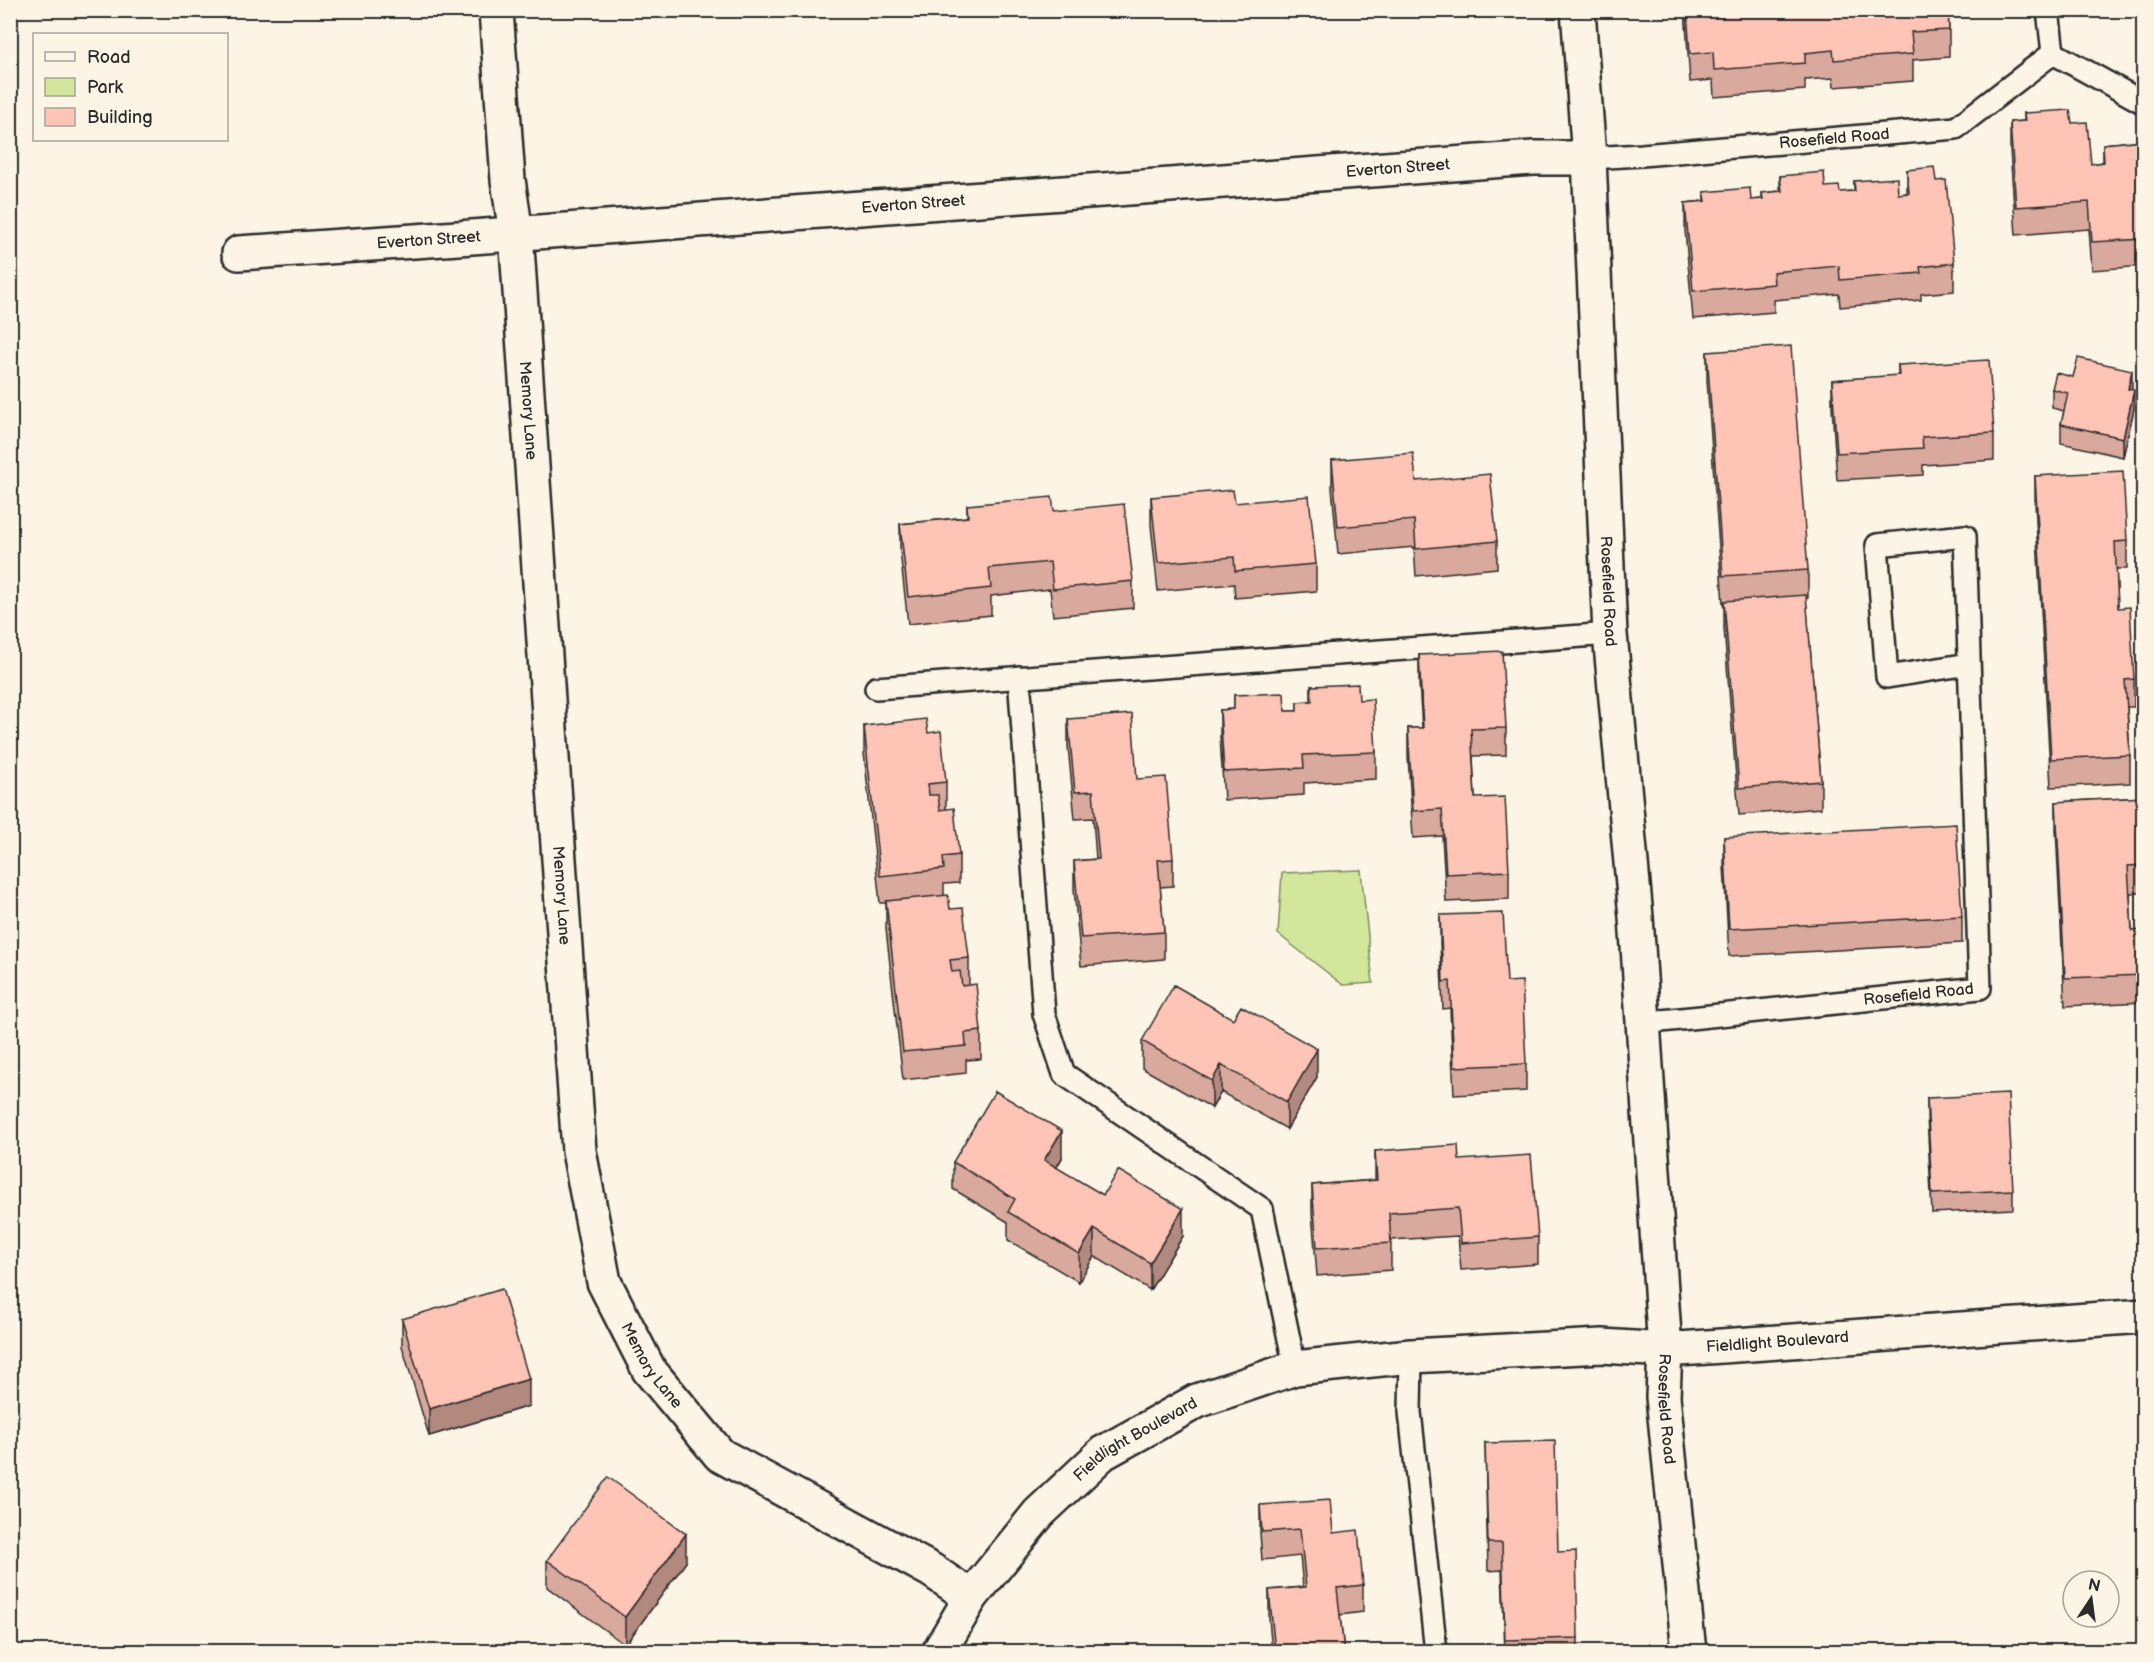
<svg xmlns="http://www.w3.org/2000/svg" width="2154" height="1662" font-family="'Balsamiq Sans',sans-serif">
<style>
.green{fill:#d2e79c;stroke:#7e8964;stroke-width:1.5}
.lines{fill:none;stroke-linecap:round;stroke-linejoin:round}
.service-casing{stroke:#2b2b2b;stroke-width:26}
.minor-casing{stroke:#2b2b2b;stroke-width:38}
.service{stroke:#fcf5e5;stroke-width:21}
.minor{stroke:#fcf5e5;stroke-width:33}
.wall{fill:#daa99d;stroke:#2b2b2b;stroke-width:1.5}
.shaded-wall{fill:#b2897f;stroke:#2b2b2b;stroke-width:1.5}
.building{fill:#fec4b6;stroke:#2b2b2b;stroke-width:1.5}
.labels{text-anchor:middle;dominant-baseline:central;stroke-width:4.5;stroke-linejoin:round;paint-order:stroke}
.street-label{font-size:16px;fill:#2b2b2b;stroke:#fcf5e5}
</style>
<rect width="100%" height="100%" fill="#fcf5e5"/>
<filter id="ink" filterUnits="userSpaceOnUse"><feTurbulence type="fractalNoise" baseFrequency=".0167" numOctaves="2"/><feDisplacementMap in="SourceGraphic" scale="12" xChannelSelector="R" yChannelSelector="G"/><feConvolveMatrix kernelMatrix="1 2 1 2 8 2 1 2 1" color-interpolation-filters="sRGB"/></filter>
<g filter="url(#ink)">
<path class="green" d="M 1361,870 L 1373,983 L 1343,985 L 1278,934 L 1282,873 Z"/>
<g class="lines">
<g class="service-casing">
<g id="service">
<path d="M 2048,10 L 2053,53"/>
<path d="M 2053,53 L 2144,103"/>
<path id="s1" d="M 1589,158 L 1642,155 L 1956,128 L 2053,53"/>
<path d="M 1019,677 L 1044,1014 L 1064,1074 L 1262,1209 L 1295,1368"/>
<path d="M 876,688 L 1610,634"/>
<path id="s2" d="M 1642,1023 L 1980,988 L 1965,536 L 1877,545 L 1887,677 L 1969,664"/>
<path d="M 1411,1356 L 1410,1412 L 1436,1652"/>
</g>
</g>
<g class="minor-casing">
<g id="minor">
<path id="s3" d="M 496,10 L 508,180 L 516,233 L 579,1151 L 604,1282 L 649,1370 L 720,1455 L 931,1570 L 971,1597"/>
<path id="s4" d="M 1578,10 L 1589,158 L 1610,634 L 1636,917 L 1665,1350 L 1663,1397 L 1689,1652"/>
<path id="s5" d="M 239,253 L 458,238 L 1533,158 L 1589,158"/>
<path id="s6" d="M 939,1652 L 971,1597 L 1039,1513 L 1103,1453 L 1197,1401 L 1295,1368 L 1411,1356 L 1602,1346 L 1665,1350 L 2144,1316"/>
</g>
</g>
<use href="#service" class="service"/>
<use href="#minor" class="minor"/>
</g>
<path class="wall" d="M 1685,10 L 1948,10 L 1949,30 L 1949,57 L 1913,60 L 1913,81 L 1834,87 L 1833,78 L 1805,80 L 1805,90 L 1714,97 L 1713,80 L 1690,82 Z
M 2024,113 L 2072,123 L 2091,164 L 2103,162 L 2103,144 L 2144,140 L 2144,266 L 2092,270 L 2089,229 L 2016,235 L 2010,150 L 2010,122 L 2024,121 Z
M 1907,170 L 1936,181 L 1954,263 L 1954,291 L 1921,294 L 1921,300 L 1840,307 L 1839,294 L 1774,300 L 1774,312 L 1693,319 L 1685,230 L 1685,203 L 1704,201 L 1704,192 L 1751,200 L 1762,199 L 1762,193 L 1780,191 L 1780,176 L 1825,187 L 1840,192 L 1854,191 L 1854,181 L 1898,194 L 1907,193 Z
M 1707,352 L 1808,570 L 1808,598 L 1806,598 L 1821,781 L 1821,808 L 1739,815 L 1724,628 L 1724,604 L 1723,604 L 1707,380 Z
M 1898,365 L 1994,433 L 1994,460 L 1923,465 L 1923,475 L 1837,480 L 1832,407 L 1832,380 L 1898,376 Z
M 2052,389 L 2132,389 L 2134,409 L 2123,457 L 2061,443 L 2061,424 L 2064,411 L 2052,408 Z
M 1332,460 L 1416,481 L 1497,541 L 1497,568 L 1416,576 L 1414,547 L 1338,554 L 1332,488 Z
M 2035,476 L 2127,541 L 2127,569 L 2116,569 L 2118,608 L 2134,679 L 2134,707 L 2127,707 L 2130,755 L 2130,783 L 2051,787 L 2035,503 Z
M 1151,497 L 1235,503 L 1316,564 L 1316,591 L 1235,598 L 1234,584 L 1158,591 L 1151,525 Z
M 967,505 L 1054,511 L 1133,581 L 1133,608 L 1053,616 L 1050,589 L 991,596 L 991,615 L 908,624 L 900,551 L 900,524 L 967,517 Z
M 1419,655 L 1506,728 L 1506,755 L 1473,756 L 1475,798 L 1509,871 L 1509,899 L 1446,902 L 1442,836 L 1413,838 L 1408,756 L 1408,728 L 1422,728 L 1419,683 Z
M 1311,686 L 1359,700 L 1376,752 L 1376,779 L 1304,783 L 1304,795 L 1224,800 L 1220,737 L 1220,710 L 1234,709 L 1234,695 L 1285,711 L 1297,711 L 1297,702 L 1311,701 Z
M 1068,719 L 1137,779 L 1173,859 L 1173,886 L 1160,887 L 1164,932 L 1164,959 L 1081,966 L 1074,889 L 1074,861 L 1096,859 L 1093,818 L 1075,819 L 1068,746 Z
M 864,726 L 928,733 L 946,782 L 946,809 L 959,855 L 959,883 L 944,884 L 944,896 L 950,909 L 969,958 L 969,985 L 981,1031 L 981,1059 L 966,1060 L 966,1073 L 903,1080 L 886,929 L 886,903 L 880,903 L 864,753 Z
M 2144,797 L 2144,893 L 2130,893 L 2132,931 L 2144,930 L 2144,1002 L 2065,1006 L 2056,829 L 2056,802 Z
M 1724,837 L 1962,916 L 1962,943 L 1729,956 L 1724,865 Z
M 1440,915 L 1526,1064 L 1526,1091 L 1454,1095 L 1450,1008 L 1443,1009 L 1440,943 Z
M 1142,1041 L 1317,1077 L 1287,1129 L 1221,1092 L 1212,1108 L 1142,1068 Z
M 1927,1098 L 2013,1190 L 2013,1209 L 1932,1213 L 1927,1116 Z
M 1375,1151 L 1459,1160 L 1538,1237 L 1538,1264 L 1461,1270 L 1458,1236 L 1391,1240 L 1391,1270 L 1317,1276 L 1312,1212 L 1312,1185 L 1375,1180 Z
M 1062,1158 L 1056,1168 L 1103,1195 L 1183,1236 L 1150,1290 L 1094,1256 L 1079,1282 L 1008,1240 L 1008,1222 L 953,1189 L 953,1162 Z
M 402,1319 L 529,1406 L 429,1436 L 402,1346 Z
M 1485,1443 L 1558,1552 L 1578,1638 L 1578,1652 L 1505,1652 L 1502,1570 L 1488,1571 Z
M 1260,1505 L 1333,1533 L 1363,1585 L 1363,1612 L 1340,1615 L 1344,1652 L 1272,1652 L 1269,1618 L 1269,1590 L 1303,1587 L 1300,1556 L 1262,1560 L 1260,1533 Z
M 547,1560 L 686,1562 L 625,1645 L 547,1587 Z"/>
<path class="shaded-wall" d="M 2132,370 L 2132,389 L 2128,389 Z
M 2134,390 L 2134,409 L 2123,457 L 2123,438 Z
M 1317,1049 L 1317,1077 L 1287,1129 L 1287,1102 Z
M 1221,1065 L 1221,1092 L 1212,1108 L 1212,1081 Z
M 1062,1131 L 1062,1158 L 1044,1188 L 1044,1160 Z
M 1183,1209 L 1183,1236 L 1150,1290 L 1150,1263 Z
M 1094,1229 L 1094,1256 L 1079,1282 L 1079,1254 Z
M 529,1379 L 529,1406 L 429,1436 L 429,1409 Z
M 686,1534 L 686,1562 L 625,1645 L 625,1617 Z"/>
<path class="building" d="M 1687,10 L 1948,10 L 1949,30 L 1911,32 L 1913,54 L 1834,60 L 1833,50 L 1805,53 L 1805,63 L 1714,70 L 1713,52 L 1690,54 Z
M 2070,110 L 2072,123 L 2087,122 L 2091,164 L 2104,162 L 2103,144 L 2144,140 L 2144,239 L 2092,242 L 2089,202 L 2016,207 L 2010,122 L 2025,121 L 2024,113 Z
M 1934,167 L 1936,181 L 1946,180 L 1954,263 L 1920,267 L 1921,273 L 1840,280 L 1839,266 L 1773,272 L 1774,284 L 1693,291 L 1685,203 L 1706,201 L 1704,192 L 1750,188 L 1751,200 L 1763,199 L 1762,193 L 1782,191 L 1780,176 L 1824,172 L 1825,187 L 1839,186 L 1840,192 L 1855,191 L 1854,181 L 1897,178 L 1898,194 L 1909,193 L 1907,170 Z
M 1791,346 L 1808,570 L 1723,576 L 1707,352 Z
M 2078,358 L 2132,370 L 2128,389 L 2134,390 L 2123,438 L 2061,424 L 2068,393 L 2052,389 L 2056,373 L 2073,377 Z
M 1989,360 L 1994,433 L 1922,437 L 1923,448 L 1837,453 L 1832,380 L 1899,375 L 1898,365 Z
M 1413,453 L 1416,481 L 1490,474 L 1497,541 L 1416,549 L 1414,520 L 1338,527 L 1332,460 Z
M 2123,471 L 2127,541 L 2115,542 L 2118,608 L 2130,607 L 2134,679 L 2125,680 L 2130,755 L 2051,759 L 2035,476 Z
M 1233,490 L 1235,503 L 1309,496 L 1316,564 L 1235,571 L 1234,557 L 1158,563 L 1151,497 Z
M 1052,497 L 1054,511 L 1124,504 L 1133,581 L 1053,589 L 1050,562 L 989,568 L 991,588 L 908,597 L 900,524 L 968,517 L 967,505 Z
M 1806,595 L 1821,781 L 1739,788 L 1724,601 Z
M 1502,651 L 1506,728 L 1471,729 L 1475,798 L 1505,797 L 1509,871 L 1446,874 L 1442,809 L 1413,811 L 1408,728 L 1423,728 L 1419,655 Z
M 1358,684 L 1359,700 L 1373,699 L 1376,752 L 1303,755 L 1304,768 L 1224,772 L 1220,710 L 1234,709 L 1234,695 L 1284,693 L 1285,711 L 1297,711 L 1297,702 L 1312,701 L 1311,686 Z
M 1132,714 L 1137,779 L 1166,777 L 1173,859 L 1158,860 L 1164,932 L 1081,938 L 1074,861 L 1099,859 L 1093,791 L 1075,792 L 1068,719 Z
M 926,719 L 928,733 L 941,731 L 946,782 L 928,784 L 929,795 L 938,795 L 940,810 L 954,808 L 959,855 L 943,857 L 944,869 L 880,876 L 864,726 Z
M 2144,797 L 2144,865 L 2128,866 L 2132,931 L 2144,930 L 2144,975 L 2065,978 L 2056,802 Z
M 1956,824 L 1962,916 L 1729,929 L 1724,837 Z
M 948,895 L 950,909 L 963,908 L 969,958 L 950,960 L 952,972 L 960,971 L 962,986 L 976,984 L 981,1031 L 965,1033 L 966,1046 L 903,1052 L 886,901 Z
M 1503,913 L 1507,982 L 1522,981 L 1526,1064 L 1454,1067 L 1450,981 L 1443,982 L 1440,915 Z
M 1174,985 L 1233,1019 L 1241,1006 L 1317,1049 L 1287,1102 L 1221,1065 L 1212,1081 L 1142,1041 Z
M 995,1091 L 1062,1131 L 1044,1160 L 1103,1195 L 1118,1170 L 1183,1209 L 1150,1263 L 1094,1229 L 1079,1254 L 1008,1212 L 1015,1199 L 953,1162 Z
M 2008,1094 L 2013,1190 L 1932,1194 L 1927,1098 Z
M 1458,1145 L 1459,1160 L 1531,1155 L 1538,1237 L 1461,1243 L 1458,1208 L 1389,1213 L 1391,1243 L 1317,1248 L 1312,1185 L 1377,1180 L 1375,1151 Z
M 502,1289 L 529,1379 L 429,1409 L 402,1319 Z
M 1555,1441 L 1558,1552 L 1576,1551 L 1578,1638 L 1505,1640 L 1502,1543 L 1488,1543 L 1485,1443 Z
M 608,1477 L 686,1534 L 625,1617 L 547,1560 Z
M 1330,1500 L 1333,1533 L 1358,1530 L 1363,1585 L 1337,1588 L 1344,1652 L 1308,1652 L 1308,1650 L 1275,1652 L 1269,1590 L 1306,1587 L 1300,1529 L 1262,1532 L 1260,1505 Z"/>
</g>
<g class="labels">
<g class="street-label">
<text stroke="none"><textPath href="#s1" startOffset="246">Rosefield Road</textPath></text>
<text stroke="none"><textPath href="#s5" startOffset="1162">Everton Street</textPath></text>
<text stroke="none"><textPath href="#s5" startOffset="676">Everton Street</textPath></text>
<text stroke="none"><textPath href="#s5" startOffset="190">Everton Street</textPath></text>
<text stroke="none"><textPath href="#s3" startOffset="402">Memory Lane</textPath></text>
<text stroke="none"><textPath href="#s4" startOffset="582">Rosefield Road</textPath></text>
<text stroke="none"><textPath href="#s3" startOffset="888">Memory Lane</textPath></text>
<text stroke="none"><textPath href="#s2" startOffset="278">Rosefield Road</textPath></text>
<text stroke="none"><textPath href="#s6" startOffset="954">Fieldlight Boulevard</textPath></text>
<text stroke="none"><textPath href="#s3" startOffset="1374">Memory Lane</textPath></text>
<text stroke="none"><textPath href="#s4" startOffset="1402">Rosefield Road</textPath></text>
<text stroke="none"><textPath href="#s6" startOffset="294">Fieldlight Boulevard</textPath></text>
</g>
</g>
<rect width="2154" height="1662" fill="none" stroke="#fcf5e5" stroke-width="36"/>
<rect x="18" y="18" width="2118" height="1626" fill="none" stroke="#2b2b2b" stroke-width="2" filter="url(#ink)"/>
<rect x="33" y="33" width="195" height="108" fill="#fcf5e5" stroke="#a8a49b" stroke-width="1.5"/>
<rect x="45" y="52" width="30" height="9" fill="#fcf5e5" stroke="#a8a49b" stroke-width="1.5"/>
<text x="87" y="63" font-size="18" fill="#2b2b2b">Road</text>
<rect x="45" y="78" width="30" height="18" fill="#d2e79c" stroke="#a8a49b" stroke-width="1.5"/>
<text x="87" y="93" font-size="18" fill="#2b2b2b">Park</text>
<rect x="45" y="108" width="30" height="18" fill="#fec4b6" stroke="#a8a49b" stroke-width="1.5"/>
<text x="87" y="123" font-size="18" fill="#2b2b2b">Building</text>
<g transform="translate(2091 1599) rotate(13)"><circle r="28" fill="#fcf5e5" stroke="#a8a49b" stroke-width="1.5"/>
<path d="M0-4.5L10 22L0 15L-10 22Z" fill="#2b2b2b"/>
<text y="-9" font-size="16" font-weight="bold" text-anchor="middle" fill="#2b2b2b">N</text>
</g>
</svg>
